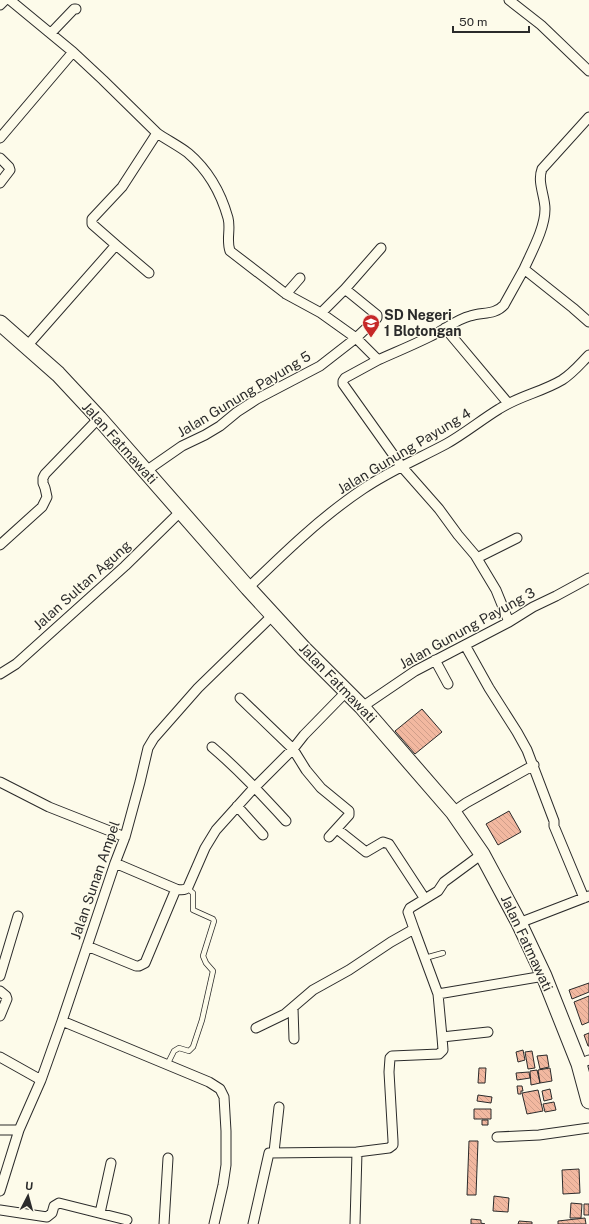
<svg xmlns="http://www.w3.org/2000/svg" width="589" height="1224" font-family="'Public Sans',sans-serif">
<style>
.building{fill:url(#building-back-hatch);stroke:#2b2b2b}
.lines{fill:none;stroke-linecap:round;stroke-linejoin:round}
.service-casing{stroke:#2b2b2b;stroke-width:6}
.minor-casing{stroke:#2b2b2b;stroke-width:11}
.primary-casing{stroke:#2b2b2b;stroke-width:17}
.service{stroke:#fdfbea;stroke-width:4.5}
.minor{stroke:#fdfbea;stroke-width:9}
.primary{stroke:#fdfbea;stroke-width:15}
.labels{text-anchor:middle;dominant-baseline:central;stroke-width:3;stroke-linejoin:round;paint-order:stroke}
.poi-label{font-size:14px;font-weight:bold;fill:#2b2b2b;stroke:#fdfbea;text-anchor:start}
.street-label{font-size:14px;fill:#2b2b2b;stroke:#fdfbea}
</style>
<defs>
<pattern id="building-back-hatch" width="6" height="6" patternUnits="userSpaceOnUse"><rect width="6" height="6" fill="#f2b8a0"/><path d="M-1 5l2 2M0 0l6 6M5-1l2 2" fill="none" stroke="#d09e8a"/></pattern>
</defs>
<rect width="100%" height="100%" fill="#fdfbea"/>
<path class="building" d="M 422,709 L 442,732 L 415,754 L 395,731 Z
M 509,811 L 521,832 L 498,845 L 486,824 Z
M 589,983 L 589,992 L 572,999 L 569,990 Z
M 589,996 L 589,1022 L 582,1025 L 574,1002 Z
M 589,1033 L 589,1046 L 588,1046 L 584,1035 Z
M 523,1050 L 525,1060 L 518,1062 L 516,1052 Z
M 532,1051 L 535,1068 L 528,1069 L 525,1052 Z
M 547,1055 L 549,1067 L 540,1069 L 537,1056 Z
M 479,1068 L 486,1068 L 485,1083 L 478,1083 Z
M 550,1068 L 552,1081 L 540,1083 L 538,1070 Z
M 537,1070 L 540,1083 L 531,1085 L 530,1071 Z
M 529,1072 L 530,1078 L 517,1080 L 516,1073 Z
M 517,1086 L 522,1086 L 523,1091 L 521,1091 L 521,1094 L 518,1094 Z
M 550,1089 L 552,1099 L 544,1101 L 542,1091 Z
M 538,1090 L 543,1111 L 527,1114 L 522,1093 Z
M 478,1095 L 492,1097 L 491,1103 L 477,1101 Z
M 554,1102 L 556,1110 L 545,1112 L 543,1104 Z
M 474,1109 L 491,1109 L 491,1119 L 474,1119 Z
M 482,1120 L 488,1120 L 488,1125 L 482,1125 Z
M 469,1141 L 478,1141 L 476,1195 L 467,1195 Z
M 579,1169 L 580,1193 L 563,1194 L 562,1170 Z
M 494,1196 L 509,1198 L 508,1212 L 493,1211 Z
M 571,1203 L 582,1204 L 581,1218 L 570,1218 Z
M 584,1204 L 589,1204 L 589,1215 L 584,1215 Z
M 585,1218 L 586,1224 L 558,1224 L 558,1221 Z
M 471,1219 L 481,1220 L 481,1223 L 485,1224 L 471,1224 Z
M 519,1221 L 532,1222 L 532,1224 L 518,1224 Z"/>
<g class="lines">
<g class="service-casing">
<path id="service" d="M 425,958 L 443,953
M 167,1065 L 174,1051 L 179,1048 L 189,1051 L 193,1047 L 202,1020 L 213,971 L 206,963 L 203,956 L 214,921 L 213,919 L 193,910 L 193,893 L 187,888"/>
</g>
<g class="minor-casing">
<path id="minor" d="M 10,0 L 73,52 L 103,80 L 157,133 L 122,187 L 92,219 L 92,224 L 116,245 L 27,346
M 509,0 L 541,25 L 589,71
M 0,5 L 5,0
M 51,33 L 74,9 L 76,9
M 157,133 C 167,140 179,146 188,153 C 208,170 221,193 228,218 C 231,229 226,240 230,251 L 286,294
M 0,138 L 73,52
M 0,158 L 9,167 L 10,170 L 0,183
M 116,245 L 149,273
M 524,269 C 532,251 545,228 545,209 C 545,196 537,182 542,169 L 589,117
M 300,278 L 286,294 L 321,313 L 356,338 L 378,360 L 345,378 L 343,381 L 343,384 L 402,467 L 439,509 L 458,535 L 475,555 L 496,590 L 509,622
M 345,289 L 381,248
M 445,328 L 508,403
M 378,360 C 398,351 418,343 437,333 C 448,327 458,319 470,316 C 483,312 495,315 504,305 L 524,269 L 573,308 L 589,322
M 146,471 L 182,446 L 205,435 L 220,426 L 237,412 L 257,399 L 320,366 L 356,338 L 377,318 L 377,315 L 345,289 L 321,313
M 0,545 L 42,507 L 47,497 L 45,488 L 43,483 L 43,478 L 45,474 L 99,418
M 477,558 L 517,538
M 248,588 C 284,553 321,517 363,489 C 389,471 418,459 446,444 C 464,434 481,420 499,409 C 519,396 542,392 562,380 C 573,373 580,364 589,355
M 465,645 L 489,688 L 517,732 L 527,750 L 554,821 L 554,826 L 584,898
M 435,660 L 448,684
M 0,674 L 16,664 L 125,566 L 180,512
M 240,698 L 293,749 L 306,770 L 321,788 L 349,811 L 349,815 L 329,837
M 362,707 L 415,671 L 509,622 L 533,607 L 556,596 L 589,578
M 212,747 C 239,770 262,795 286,821
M 0,782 L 49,807 L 125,837
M 237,806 L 263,835
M 453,812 L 466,803 L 534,765
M 337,829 L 366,852 L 383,842 L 389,844 L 425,899
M 115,863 L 176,889
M 519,923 L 589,896
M 414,929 L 408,912 L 410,908 L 438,891 L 444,882 L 482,854
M 87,946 L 136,966 L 139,966 L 145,963 L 176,889 C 180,890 185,891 188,887 L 205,848 L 216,830 L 252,790 L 293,749 L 304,735 L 346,692
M 0,976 L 18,916
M 0,991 L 6,996 L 7,999 L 0,1016
M 293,1008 L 294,1039
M 62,1021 L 209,1082 L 220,1089 L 224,1097 L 226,1131 L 226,1165 L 223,1185 L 214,1224
M 256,1028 L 285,1014 L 313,990 L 349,970 L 391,942 L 414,929 L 438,994
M 488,1032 L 442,1037 L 438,994 L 544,976
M 0,1057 L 41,1080
M 579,1064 L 589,1060
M 0,1130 L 19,1130
M 497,1137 L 539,1135 L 589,1128
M 274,1152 L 279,1107
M 0,1191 L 19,1130 L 41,1080 L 62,1021 L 115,863 L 125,837 L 140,782 L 148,748 L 154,738 L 198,688 L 273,615
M 0,1210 L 47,1217 L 52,1213 L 54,1206 L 59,1203 L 127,1220
M 100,1213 L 111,1163
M 164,1224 L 168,1158
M 253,1224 L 269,1153 L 357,1152
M 355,1224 L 357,1152 L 389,1148 L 393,1145 L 393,1141 L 389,1072 L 390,1058 L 392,1056 L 439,1054 L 443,1050 L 442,1037"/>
</g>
<g class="primary-casing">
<path id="primary" d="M 0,323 L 58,374 L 99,418 L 248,588 L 304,649 L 362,707 L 453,812 L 482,854 L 519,923 L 544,976 L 579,1064 L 589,1101"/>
</g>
<use href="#service" class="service"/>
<use href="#minor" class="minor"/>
<use href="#primary" class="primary"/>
</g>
<defs>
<g id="school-pin" transform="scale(0.9)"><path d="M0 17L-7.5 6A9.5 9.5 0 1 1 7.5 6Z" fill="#c62828" stroke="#fdfbea"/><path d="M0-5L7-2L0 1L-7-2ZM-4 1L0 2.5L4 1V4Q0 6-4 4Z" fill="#fff"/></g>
</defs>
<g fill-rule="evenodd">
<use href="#school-pin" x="371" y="323"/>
</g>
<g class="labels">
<g class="poi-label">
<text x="384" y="315">SD Negeri<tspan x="384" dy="16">1 Blotongan</tspan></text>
</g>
<g class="street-label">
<text transform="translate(244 394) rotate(-31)">Jalan Gunung Payung 5</text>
<text transform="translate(120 443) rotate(48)">Jalan Fatmawati</text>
<text transform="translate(404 451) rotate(-31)">Jalan Gunung Payung 4</text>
<text transform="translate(82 585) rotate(-42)">Jalan Sultan Agung</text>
<text transform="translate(467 628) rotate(-29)">Jalan Gunung Payung 3</text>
<text transform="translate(338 683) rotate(46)">Jalan Fatmawati</text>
<text transform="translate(95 880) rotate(-71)">Jalan Sunan Ampel</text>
<text transform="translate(527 943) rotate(65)">Jalan Fatmawati</text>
</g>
</g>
<g transform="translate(28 1196) rotate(6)" stroke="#fdfbea" stroke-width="3" paint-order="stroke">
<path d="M0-3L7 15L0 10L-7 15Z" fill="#2b2b2b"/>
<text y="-6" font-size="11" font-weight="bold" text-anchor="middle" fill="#2b2b2b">U</text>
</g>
<path d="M453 26v6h76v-6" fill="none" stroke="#2b2b2b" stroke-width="2"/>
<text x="459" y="26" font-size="12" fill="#2b2b2b" stroke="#fdfbea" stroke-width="3" paint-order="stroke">50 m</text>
</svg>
